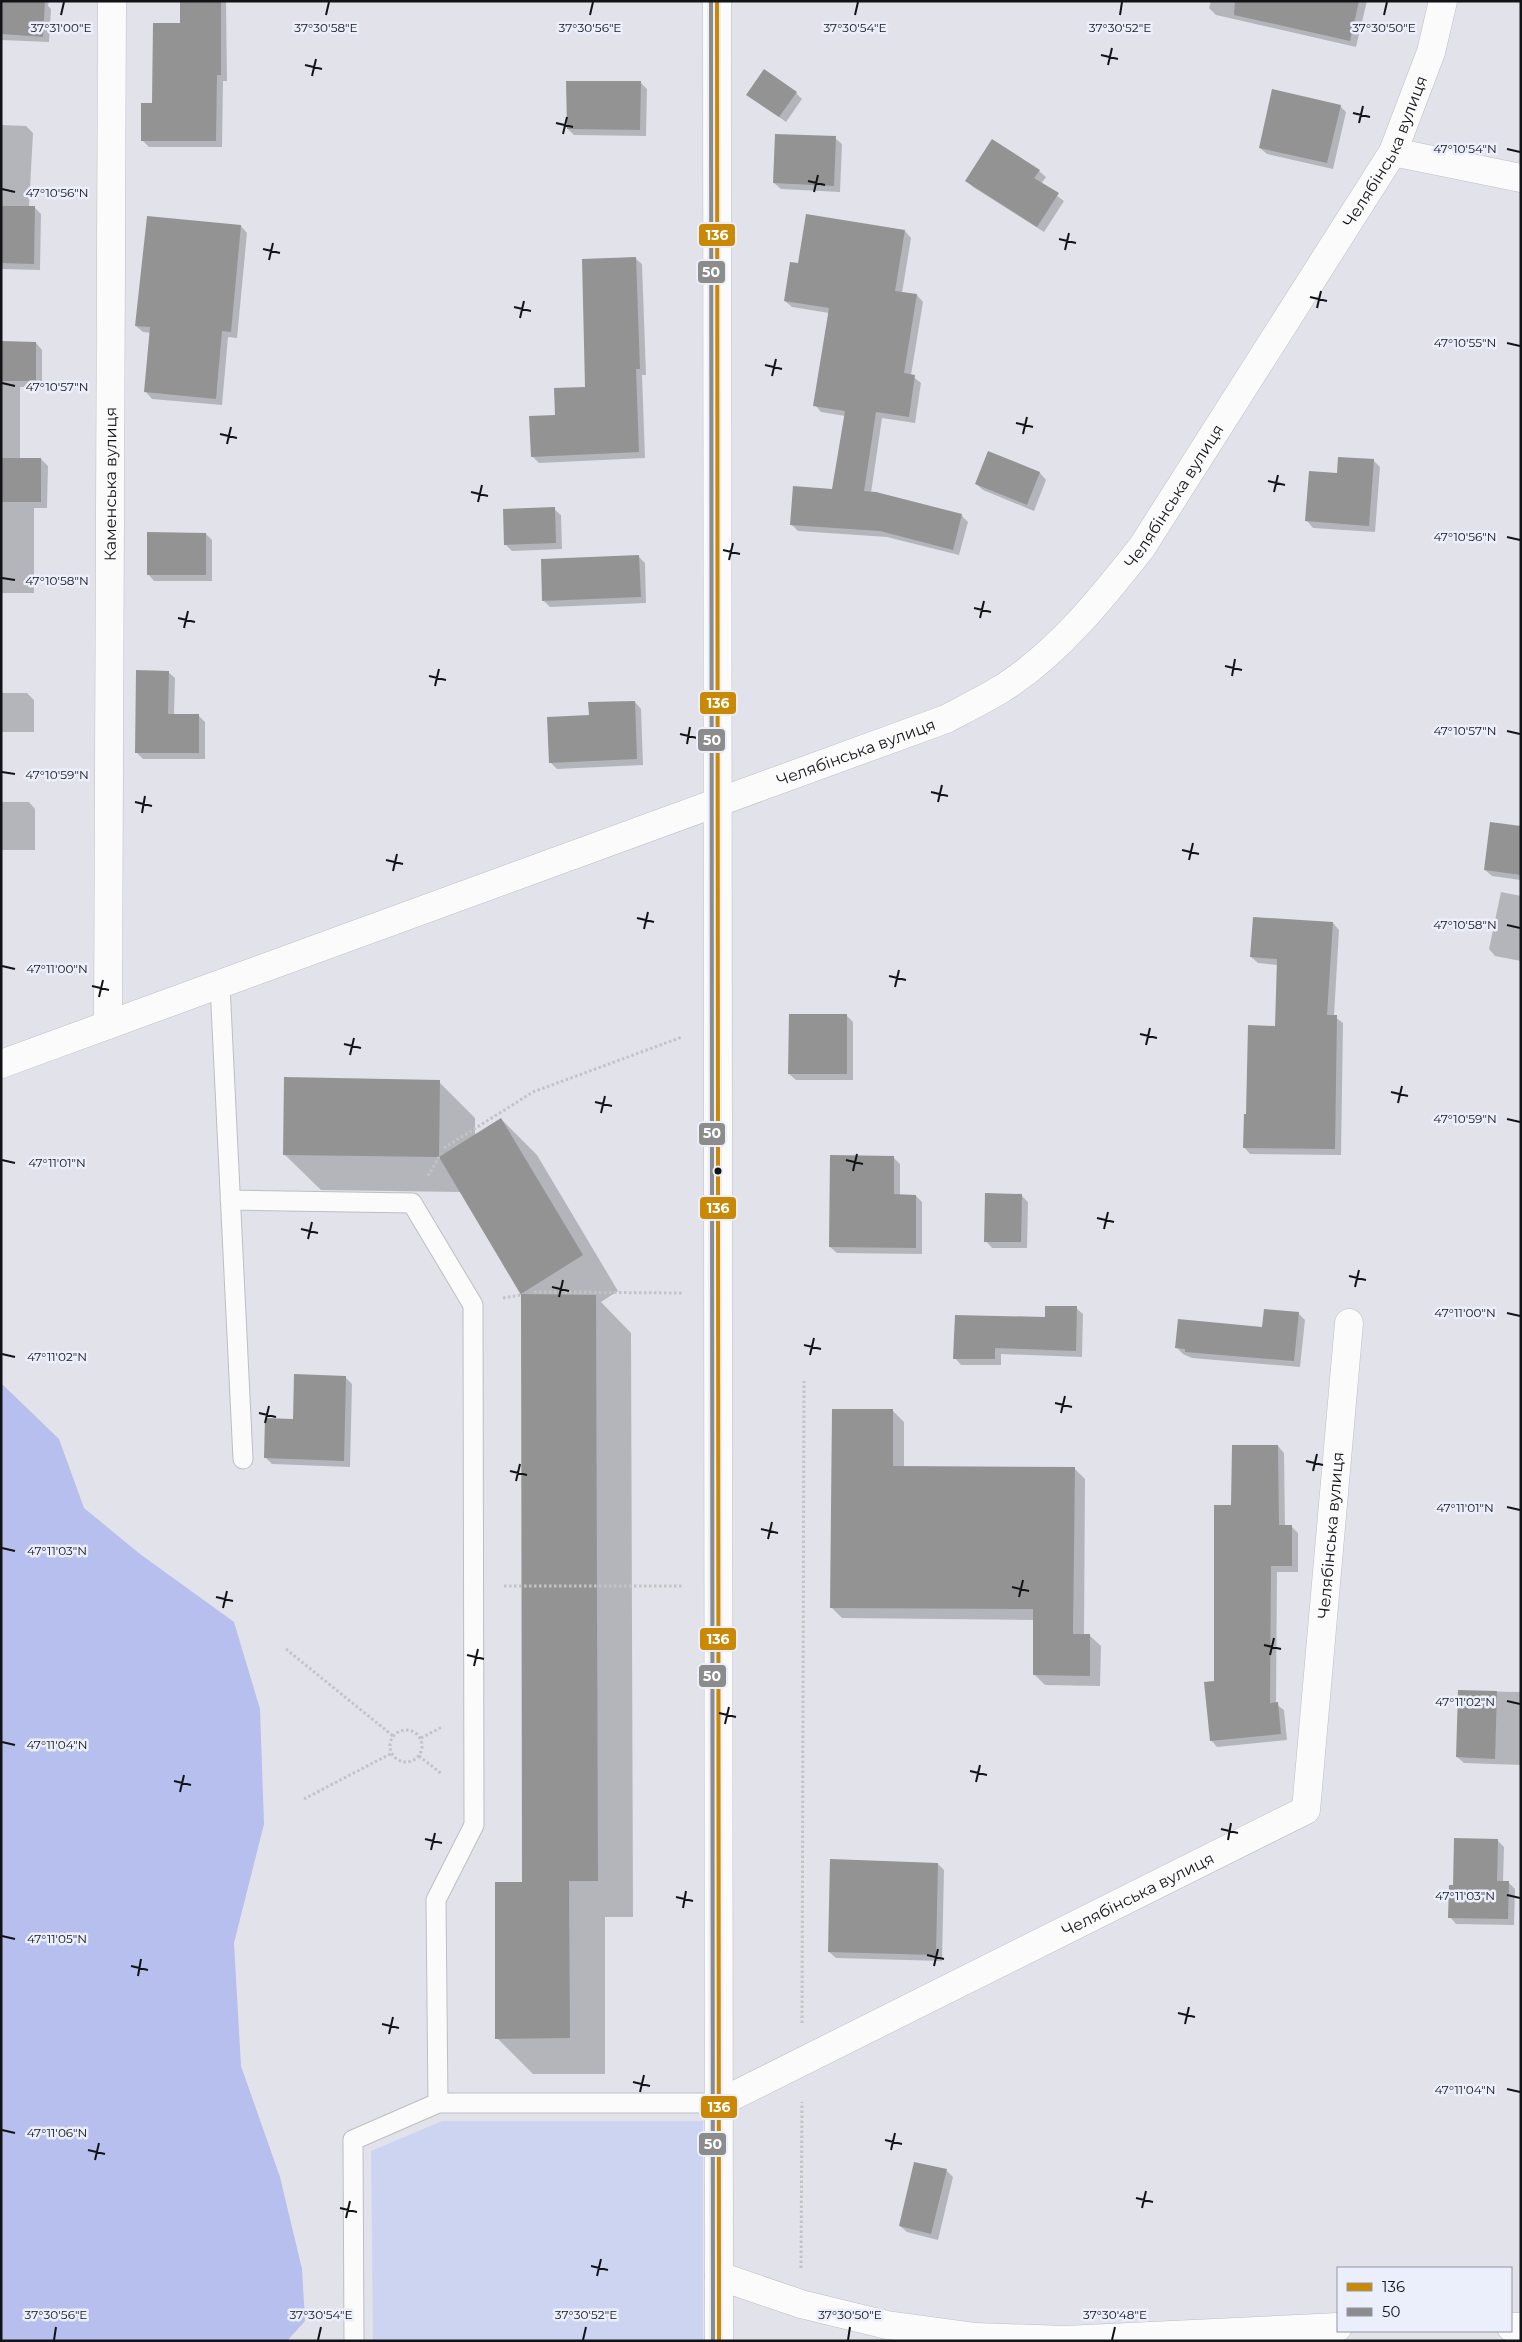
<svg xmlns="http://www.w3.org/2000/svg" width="1522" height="2342" font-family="Montserrat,sans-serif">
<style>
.green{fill:#cdd4f2}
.forest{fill:#b6bfed}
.shadow{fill:#0003}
.building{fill:#949394}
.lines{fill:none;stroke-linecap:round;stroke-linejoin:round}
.lane-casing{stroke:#bdbec3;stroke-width:21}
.street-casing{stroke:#bdbec3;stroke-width:29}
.secondary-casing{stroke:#bdbec3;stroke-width:29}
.path{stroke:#c3c3c6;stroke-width:3;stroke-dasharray:2.5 2.5;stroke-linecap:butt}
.lane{stroke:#fbfbfc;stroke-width:19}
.street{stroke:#fbfbfc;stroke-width:28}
.secondary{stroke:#fbfbfc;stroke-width:28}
.bus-1-casing{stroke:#ebeefb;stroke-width:8}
.bus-2-casing{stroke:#ebeefb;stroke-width:8}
.bus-1{stroke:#c98905;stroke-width:4}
.bus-2{stroke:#8c8c8c;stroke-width:4}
.ticks{fill:none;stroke:#121317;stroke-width:2}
.bus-dot{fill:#121317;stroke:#ebeefb;stroke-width:2}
.labels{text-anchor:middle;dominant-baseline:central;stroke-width:5;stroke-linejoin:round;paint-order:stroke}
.street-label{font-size:16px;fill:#121317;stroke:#ebeefb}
.ticks-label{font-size:12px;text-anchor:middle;fill:#121317;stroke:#ebeefb;stroke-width:5;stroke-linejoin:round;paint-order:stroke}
.line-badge{stroke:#ebeefb;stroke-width:2}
.badge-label{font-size:14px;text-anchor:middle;font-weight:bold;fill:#fff}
</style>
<rect width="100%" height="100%" fill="#e2e3ea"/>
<path class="green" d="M 442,2121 L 703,2121 L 703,2341 L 373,2341 L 371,2151 Z"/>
<path class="forest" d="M 1,1383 L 59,1439 L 84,1508 L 140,1554 L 234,1622 L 260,1709 L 264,1824 L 234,1943 L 241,2066 L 280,2177 L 302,2269 L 305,2321 L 287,2341 L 1,2341 Z"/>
<path class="shadow" d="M 1,1 L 49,1 L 48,6 L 51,9 L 49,42 L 1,40 Z
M 181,1 L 226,1 L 227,81 L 223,81 L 222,147 L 149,147 L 142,140 L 181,25 Z
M 1211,1 L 1367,1 L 1356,47 L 1216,15 L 1209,8 Z
M 640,82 L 647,89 L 646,136 L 574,135 L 568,129 Z
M 796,93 L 802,99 L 786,122 L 748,95 Z
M 1340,106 L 1346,112 L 1333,169 L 1267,154 L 1260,148 Z
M 1,125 L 26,126 L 33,133 L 29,207 L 34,207 L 41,214 L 40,270 L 1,269 Z
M 835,138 L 842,144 L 840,192 L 781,189 L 774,183 Z
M 1039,171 L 1046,177 L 1041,184 L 1064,201 L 1044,232 L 973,187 L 967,181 Z
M 241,226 L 247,233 L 237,338 L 228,337 L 222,405 L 152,399 L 146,392 L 151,333 L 143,332 L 136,326 Z
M 905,231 L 911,238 L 902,293 L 917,295 L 923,302 L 911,375 L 921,383 L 915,423 L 882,418 L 871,493 L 961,515 L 968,522 L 959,555 L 887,537 L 798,531 L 791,524 L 833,490 L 845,416 L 821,412 L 815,405 L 829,313 L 792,307 L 785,301 L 799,265 Z
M 635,258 L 642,264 L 646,375 L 642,375 L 645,458 L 539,463 L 532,456 L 556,416 L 586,388 Z
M 1,343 L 36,343 L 42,350 L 42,387 L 20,387 L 20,459 L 41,459 L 48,466 L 47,508 L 34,508 L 34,593 L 1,593 Z
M 989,453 L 1040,473 L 1046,480 L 1034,511 L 983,490 L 976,484 Z
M 1373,460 L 1380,467 L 1375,532 L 1313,528 L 1307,521 Z
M 554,509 L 561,515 L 562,549 L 512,551 L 506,545 Z
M 206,534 L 212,540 L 212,581 L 154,581 L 148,574 Z
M 638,556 L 645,563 L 646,603 L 550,607 L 544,601 Z
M 168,672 L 175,678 L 174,715 L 198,715 L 205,722 L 205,759 L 143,759 L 136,752 Z
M 1,693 L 27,693 L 34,700 L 34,732 L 1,732 Z
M 635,702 L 641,709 L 643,765 L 557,769 L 550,762 L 590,716 Z
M 1,802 L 29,802 L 35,809 L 35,850 L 2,850 L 2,924 Z
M 1521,827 L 1521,880 L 1492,876 L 1485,870 Z
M 1501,892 L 1521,896 L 1521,961 L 1495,956 L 1489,949 Z
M 1333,923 L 1339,930 L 1334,1016 L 1343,1023 L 1341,1155 L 1250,1154 L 1244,1147 L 1247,1115 L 1276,1027 L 1278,965 L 1258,963 L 1251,957 Z
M 847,1016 L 853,1022 L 853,1080 L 796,1080 L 789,1074 Z
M 439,1082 L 475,1118 L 475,1136 L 501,1119 L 537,1155 L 618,1291 L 601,1302 L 631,1333 L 633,1917 L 605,1917 L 605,2074 L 533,2074 L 497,2038 L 523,1883 L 522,1294 L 461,1192 L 321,1190 L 284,1154 Z
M 893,1157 L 900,1164 L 900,1196 L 916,1196 L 922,1202 L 922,1254 L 837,1253 L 830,1247 Z
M 1021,1195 L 1028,1202 L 1027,1248 L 992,1248 L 986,1241 Z
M 1076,1308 L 1083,1314 L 1082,1357 L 1001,1354 L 1001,1365 L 961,1365 L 955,1358 L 1046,1318 Z
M 1298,1313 L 1305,1320 L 1300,1367 L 1192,1358 L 1183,1354 L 1177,1348 L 1263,1328 Z
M 345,1377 L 352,1384 L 350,1467 L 272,1464 L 266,1458 Z
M 893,1411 L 904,1422 L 904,1468 L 1074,1468 L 1085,1479 L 1084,1635 L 1089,1635 L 1101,1646 L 1100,1686 L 1045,1685 L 1034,1674 L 1034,1620 L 842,1618 L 831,1607 Z
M 1278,1446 L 1284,1453 L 1285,1526 L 1291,1526 L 1298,1533 L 1298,1572 L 1277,1572 L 1276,1704 L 1284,1710 L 1287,1740 L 1217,1747 L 1211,1740 L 1233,1506 Z
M 1459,1691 L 1521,1692 L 1521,1765 L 1464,1763 L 1457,1757 Z
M 1497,1840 L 1504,1847 L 1503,1882 L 1508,1882 L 1515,1889 L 1514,1925 L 1456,1924 L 1450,1917 L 1454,1886 Z
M 938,1864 L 944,1870 L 942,1961 L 836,1958 L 829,1952 Z
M 915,2163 L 947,2171 L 953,2177 L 938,2240 L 907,2232 L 900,2226 Z"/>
<path class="building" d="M 1,1 L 45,1 L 43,37 L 1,34 Z
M 180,1 L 221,1 L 221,75 L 217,75 L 216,141 L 141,141 L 141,103 L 152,103 L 153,23 L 180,23 Z
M 1235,1 L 1359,1 L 1350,41 L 1234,15 Z
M 764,69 L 797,92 L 779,117 L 746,95 Z
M 566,81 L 641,81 L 640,130 L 567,129 Z
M 1272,89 L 1341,105 L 1327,163 L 1259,148 Z
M 775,134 L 836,136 L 834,186 L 773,183 Z
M 992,139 L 1040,170 L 1034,178 L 1059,193 L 1037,227 L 965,181 Z
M 1,206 L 35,206 L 34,264 L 1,263 Z
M 806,214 L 905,230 L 895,291 L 917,294 L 904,373 L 915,375 L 909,417 L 876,412 L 864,491 L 876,492 L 962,514 L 953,550 L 880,531 L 790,525 L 793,486 L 832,489 L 845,411 L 813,406 L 829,308 L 784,301 L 790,262 L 798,263 Z
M 147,216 L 241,225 L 231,332 L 222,331 L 216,399 L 144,392 L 150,327 L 135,326 Z
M 636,257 L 640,369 L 636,369 L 639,452 L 531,457 L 529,416 L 555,415 L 554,388 L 585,387 L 582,259 Z
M 1,341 L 36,342 L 36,381 L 1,381 Z
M 988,451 L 1040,472 L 1027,505 L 975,484 Z
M 1338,457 L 1374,459 L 1369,526 L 1305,521 L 1309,471 L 1337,473 Z
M 1,458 L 41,458 L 41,502 L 1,502 Z
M 555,507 L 556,543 L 504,545 L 503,509 Z
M 147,532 L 206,533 L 206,575 L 147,575 Z
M 639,555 L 641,597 L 542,601 L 541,559 Z
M 136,670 L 169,671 L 168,714 L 199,714 L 199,753 L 135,753 Z
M 635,701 L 637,759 L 549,763 L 547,717 L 589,715 L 588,702 Z
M 1490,822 L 1521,826 L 1521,875 L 1484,870 Z
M 1253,917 L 1333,922 L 1327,1015 L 1337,1015 L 1335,1149 L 1243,1148 L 1244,1114 L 1246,1114 L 1248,1025 L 1275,1026 L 1277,959 L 1250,957 Z
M 789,1014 L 847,1014 L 847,1074 L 788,1074 Z
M 284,1077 L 440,1080 L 439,1157 L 283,1155 Z
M 501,1118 L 583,1255 L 521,1294 L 596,1295 L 598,1881 L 569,1881 L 570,2038 L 495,2039 L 495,1882 L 522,1882 L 521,1295 L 439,1157 Z
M 830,1155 L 894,1156 L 894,1194 L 916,1195 L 916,1248 L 829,1247 Z
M 985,1193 L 1022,1194 L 1021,1242 L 984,1242 Z
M 1045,1306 L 1077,1306 L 1076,1351 L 995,1348 L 995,1359 L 953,1359 L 955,1315 L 1045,1317 Z
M 1264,1309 L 1299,1312 L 1294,1361 L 1185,1352 L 1185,1349 L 1175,1348 L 1178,1319 L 1262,1327 Z
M 294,1374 L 346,1376 L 344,1461 L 264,1458 L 265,1418 L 293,1419 Z
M 832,1409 L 893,1409 L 893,1466 L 1075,1467 L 1073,1634 L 1090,1634 L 1090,1676 L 1033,1675 L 1033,1609 L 830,1608 Z
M 1232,1445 L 1278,1445 L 1279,1525 L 1292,1525 L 1292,1566 L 1271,1566 L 1270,1703 L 1278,1702 L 1281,1734 L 1210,1741 L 1204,1682 L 1214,1681 L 1214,1505 L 1231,1505 Z
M 1458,1690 L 1497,1691 L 1495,1759 L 1456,1757 Z
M 1454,1838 L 1498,1839 L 1497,1881 L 1509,1881 L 1508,1919 L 1448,1918 L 1449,1885 L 1453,1885 Z
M 830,1859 L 938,1863 L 936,1955 L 828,1952 Z
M 914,2162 L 947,2169 L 931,2234 L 899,2226 Z"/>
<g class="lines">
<g class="lane-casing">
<path id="lane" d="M 220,985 L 243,1459
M 230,1200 L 412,1203 L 473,1305 L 474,1825 L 436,1900 L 438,2103
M 354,2341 L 353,2140 L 438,2103 L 719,2103"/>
</g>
<g class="street-casing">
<g id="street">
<path d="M 1393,152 L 1521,178"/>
<path id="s1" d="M 108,1025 L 112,1"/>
<path id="s2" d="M 1,1064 L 946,719 C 965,709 985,699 1003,688 C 1059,652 1102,598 1142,547 L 1393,152 L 1431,52 L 1443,1"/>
<path id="s3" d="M 719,2103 L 1306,1810 L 1349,1323"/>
<path d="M 719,2276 L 801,2304 L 887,2325 L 976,2337 L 1065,2340 L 1338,2327"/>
<path d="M 1511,2327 L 1521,2327"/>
</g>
</g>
<g class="secondary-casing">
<path id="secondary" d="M 717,1 L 719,2341"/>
</g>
<path class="path" d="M 444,1148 L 533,1092 L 682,1037
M 428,1176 L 439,1157
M 534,1292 L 683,1293
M 503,1298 L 521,1295
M 504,1586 L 683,1586
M 286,1649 L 393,1736
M390 1746a16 16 0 1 1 32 0a16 16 0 1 1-32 0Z
M 421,1738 L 442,1727
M 419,1756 L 442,1774
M 304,1799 L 392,1753
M 802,2023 L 804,1381
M 801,2268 L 802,2102"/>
<use href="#lane" class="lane"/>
<use href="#street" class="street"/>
<use href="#secondary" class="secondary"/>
<g class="bus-1-casing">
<path id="bus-1" d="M 717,1 L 719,2341"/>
</g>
<g class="bus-2-casing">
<path id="bus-2" d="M 711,1 L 713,2341"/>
</g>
<use href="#bus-1" class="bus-1"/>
<use href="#bus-2" class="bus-2"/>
</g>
<path class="ticks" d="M 61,15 L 64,2M 326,15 L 329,2M 590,15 L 593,2M 855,15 L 858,2M 1120,15 L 1122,2M 1384,15 L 1387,2M 1101,55 L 1118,59M 305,65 L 322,69M 1108,65 L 1112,48M 312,76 L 316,59M 1353,113 L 1370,117M 556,123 L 573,127M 1359,123 L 1363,106M 563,134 L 567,117M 1507,149 L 1520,152M 808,181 L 825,185M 2,189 L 15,192M 814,192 L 818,175M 1059,239 L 1076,243M 263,249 L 280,253M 1065,250 L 1069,233M 269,260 L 273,243M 1310,297 L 1327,301M 514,307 L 531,311M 1317,308 L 1321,291M 520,318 L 524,301M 1507,343 L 1520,346M 765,365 L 782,369M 772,376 L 776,359M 2,383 L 15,386M 1016,423 L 1033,427M 220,434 L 237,438M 1023,434 L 1027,417M 227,444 L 231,427M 1268,481 L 1285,485M 471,492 L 488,496M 1274,492 L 1278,475M 478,502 L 482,485M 1507,537 L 1520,540M 723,550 L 740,554M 729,560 L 733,543M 2,578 L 15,580M 974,608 L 991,612M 178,618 L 195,622M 980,618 L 984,601M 184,628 L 188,611M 1225,666 L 1242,670M 429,676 L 446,680M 1232,676 L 1235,659M 435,686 L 439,669M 1507,731 L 1520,734M 680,734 L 697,738M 687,744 L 690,727M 2,772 L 15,774M 931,792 L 948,796M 135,802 L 152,806M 938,802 L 942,785M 142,813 L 145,796M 1182,850 L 1199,854M 386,860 L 403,864M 1189,860 L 1193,843M 393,871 L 397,854M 637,918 L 654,922M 1507,925 L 1520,928M 644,929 L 648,912M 2,966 L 15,969M 889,976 L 906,980M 92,986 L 109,990M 895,987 L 899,970M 99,997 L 103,980M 1140,1034 L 1157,1038M 344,1044 L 361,1048M 1146,1045 L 1150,1028M 350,1055 L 354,1038M 1391,1092 L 1408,1096M 595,1102 L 612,1106M 1398,1103 L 1402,1086M 601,1113 L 605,1096M 1507,1119 L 1520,1122M 2,1160 L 15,1163M 846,1160 L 863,1164M 853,1171 L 857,1154M 1097,1218 L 1114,1222M 301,1229 L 318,1233M 1104,1229 L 1108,1212M 308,1239 L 312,1222M 1349,1276 L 1366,1280M 552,1287 L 569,1291M 1355,1287 L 1359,1270M 559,1297 L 563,1280M 1507,1313 L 1520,1316M 804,1345 L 821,1349M 2,1354 L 15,1357M 810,1355 L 814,1338M 1055,1403 L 1072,1407M 259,1413 L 276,1417M 1061,1413 L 1065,1396M 265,1423 L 269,1406M 1306,1461 L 1323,1465M 510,1471 L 527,1475M 1313,1471 L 1317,1454M 516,1481 L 520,1464M 1507,1507 L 1520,1510M 761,1529 L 778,1533M 768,1539 L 772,1522M 2,1548 L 15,1551M 1012,1587 L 1029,1591M 216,1597 L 233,1601M 1019,1597 L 1023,1580M 223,1608 L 227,1591M 1264,1645 L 1281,1649M 467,1655 L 484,1659M 1270,1655 L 1274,1638M 474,1666 L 478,1649M 1507,1701 L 1520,1704M 719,1713 L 736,1717M 725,1724 L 729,1707M 2,1742 L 15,1745M 970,1771 L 987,1775M 174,1781 L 191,1785M 976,1782 L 980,1765M 180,1792 L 184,1775M 1221,1829 L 1238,1833M 425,1839 L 442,1843M 1228,1840 L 1231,1823M 431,1850 L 435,1833M 1507,1895 L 1520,1898M 676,1897 L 693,1901M 683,1908 L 686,1891M 2,1936 L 15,1939M 927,1955 L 944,1959M 131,1966 L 148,1970M 934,1966 L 938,1949M 138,1976 L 141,1959M 1178,2013 L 1195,2017M 382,2024 L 399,2028M 1185,2024 L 1189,2007M 389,2034 L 393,2017M 633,2082 L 650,2086M 1507,2089 L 1520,2092M 640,2092 L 644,2075M 2,2130 L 15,2133M 885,2140 L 902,2144M 88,2150 L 105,2154M 891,2150 L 895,2133M 95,2160 L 99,2143M 1136,2198 L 1153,2202M 340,2208 L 357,2212M 1142,2208 L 1146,2191M 346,2218 L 350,2201M 591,2266 L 608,2270M 597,2276 L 601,2259M 54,2340 L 56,2327M 318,2340 L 321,2327M 583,2340 L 586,2327M 848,2340 L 850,2327M 1112,2340 L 1115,2327"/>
<circle class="bus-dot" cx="718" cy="1171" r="4.5"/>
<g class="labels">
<g class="street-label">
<text stroke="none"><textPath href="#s2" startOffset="1735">Челябінська вулиця</textPath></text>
<text stroke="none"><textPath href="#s1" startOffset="541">Каменська вулиця</textPath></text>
<text stroke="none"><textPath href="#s2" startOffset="1330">Челябінська вулиця</textPath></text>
<text stroke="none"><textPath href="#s2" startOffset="910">Челябінська вулиця</textPath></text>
<text stroke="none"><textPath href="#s3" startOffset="932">Челябінська вулиця</textPath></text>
<text stroke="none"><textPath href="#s3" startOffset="468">Челябінська вулиця</textPath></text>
</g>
</g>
<g class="ticks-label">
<text x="61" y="32">37°31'00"E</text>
<text x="326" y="32">37°30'58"E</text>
<text x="590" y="32">37°30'56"E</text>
<text x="855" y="32">37°30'54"E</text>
<text x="1120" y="32">37°30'52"E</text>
<text x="1384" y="32">37°30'50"E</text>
<text x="1465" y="153">47°10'54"N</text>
<text x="57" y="197">47°10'56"N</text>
<text x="1465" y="347">47°10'55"N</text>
<text x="57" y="391">47°10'57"N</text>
<text x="1465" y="541">47°10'56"N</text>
<text x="57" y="585">47°10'58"N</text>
<text x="1465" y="735">47°10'57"N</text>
<text x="57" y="779">47°10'59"N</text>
<text x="1465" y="929">47°10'58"N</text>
<text x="57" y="973">47°11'00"N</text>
<text x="1465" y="1123">47°10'59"N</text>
<text x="57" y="1167">47°11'01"N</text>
<text x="1465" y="1317">47°11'00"N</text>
<text x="57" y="1361">47°11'02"N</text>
<text x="1465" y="1512">47°11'01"N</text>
<text x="57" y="1555">47°11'03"N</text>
<text x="1465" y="1706">47°11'02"N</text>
<text x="57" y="1749">47°11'04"N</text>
<text x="1465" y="1900">47°11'03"N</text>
<text x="57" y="1943">47°11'05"N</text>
<text x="1465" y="2094">47°11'04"N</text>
<text x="57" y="2137">47°11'06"N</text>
<text x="56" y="2319">37°30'56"E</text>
<text x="321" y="2319">37°30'54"E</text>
<text x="586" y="2319">37°30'52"E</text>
<text x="850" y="2319">37°30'50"E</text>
<text x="1115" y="2319">37°30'48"E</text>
</g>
<g class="line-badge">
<rect x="698" y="223" width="38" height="24" rx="5" fill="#c98905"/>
<rect x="697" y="260" width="29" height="24" rx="5" fill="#8c8c8c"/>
<rect x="699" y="691" width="38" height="24" rx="5" fill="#c98905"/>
<rect x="697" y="728" width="29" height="24" rx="5" fill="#8c8c8c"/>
<rect x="698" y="1122" width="28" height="24" rx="5" fill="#8c8c8c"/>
<rect x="699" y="1196" width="38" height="24" rx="5" fill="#c98905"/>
<rect x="699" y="1627" width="38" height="24" rx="5" fill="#c98905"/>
<rect x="698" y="1664" width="29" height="24" rx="5" fill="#8c8c8c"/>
<rect x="700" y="2095" width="38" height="24" rx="5" fill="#c98905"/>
<rect x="698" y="2132" width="29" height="24" rx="5" fill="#8c8c8c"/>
</g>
<g class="badge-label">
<text x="717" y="240">136</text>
<text x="711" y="277">50</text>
<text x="718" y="708">136</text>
<text x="712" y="745">50</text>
<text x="712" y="1138">50</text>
<text x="718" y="1213">136</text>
<text x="718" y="1644">136</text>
<text x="712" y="1681">50</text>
<text x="719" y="2112">136</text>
<text x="713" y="2149">50</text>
</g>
<rect width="1522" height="2342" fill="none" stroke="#121317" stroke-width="5"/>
<rect x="1337" y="2267" width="175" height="65" fill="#ebeefb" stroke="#9496a0"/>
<rect x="1347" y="2283" width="25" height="8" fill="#c98905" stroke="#9496a0"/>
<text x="1382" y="2292" font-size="15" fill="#121317">136</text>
<rect x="1347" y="2308" width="25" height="8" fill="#8c8c8c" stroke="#9496a0"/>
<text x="1382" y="2317" font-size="15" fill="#121317">50</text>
</svg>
